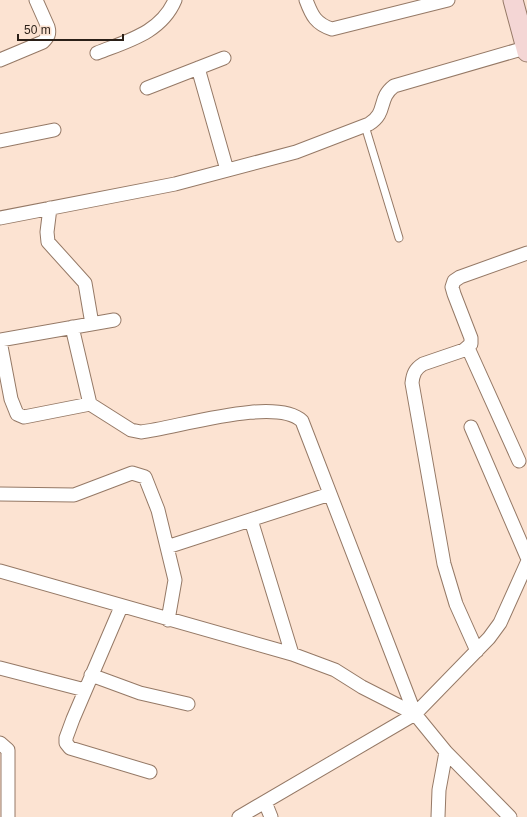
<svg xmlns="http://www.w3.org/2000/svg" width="527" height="817" font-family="Arial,sans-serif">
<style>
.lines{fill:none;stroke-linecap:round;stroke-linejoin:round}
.lane-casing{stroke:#957966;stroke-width:9}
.street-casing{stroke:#957966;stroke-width:15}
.secondary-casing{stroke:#957966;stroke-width:21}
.lane{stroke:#fff;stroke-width:7}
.street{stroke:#fff;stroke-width:13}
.secondary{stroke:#f4d6d5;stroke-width:19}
</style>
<rect width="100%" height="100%" fill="#fce3d2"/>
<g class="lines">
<g class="lane-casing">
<path id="lane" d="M 365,126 L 399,238"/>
</g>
<g class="street-casing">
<path id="street" d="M 306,0 C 312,16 316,24 332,29 L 448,0
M 97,53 C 127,41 161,33 175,0
M 0,60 L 43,42 C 48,37 50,34 48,27 L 36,0
M 198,68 L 227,170
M 147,88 L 224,58
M 0,141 L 54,130
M 50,208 L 47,232 L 48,242 L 85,283 L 92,324
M 0,218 L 175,184 L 296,152 L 369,124 C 388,112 377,99 394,86 L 525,48
M 72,327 L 90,404
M 0,340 L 114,320
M 0,341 L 11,399 L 17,414 L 24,417 L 90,404 L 131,430 L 141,432 C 177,428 275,396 302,421 L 415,714 L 446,752 L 510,817
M 468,348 L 519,461
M 471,427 L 527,557
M 0,494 L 74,495 L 132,473 L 145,477 L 158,510 L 175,580 L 168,620
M 251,520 L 292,654
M 167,547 L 330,494
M 0,571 L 292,654 L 335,670 L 362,687 L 415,714 L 489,638 L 500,623 L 527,563
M 121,607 L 73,719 L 66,738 L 66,743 L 70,748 L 150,772
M 477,651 L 456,604 L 444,564 L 412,383 C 413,374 415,369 423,364 L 464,350 L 471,344 L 471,338 L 454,294 L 452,287 L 454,281 L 460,277 L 527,253
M 0,668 L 85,690
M 91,675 L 140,693 L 188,704
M 0,743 L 8,750 L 8,817
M 265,802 L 271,817
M 239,817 L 415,714
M 438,817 L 439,790 L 446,752"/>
</g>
<g class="secondary-casing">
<path id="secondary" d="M 513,0 L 527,52"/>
</g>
<use href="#lane" class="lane"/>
<use href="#street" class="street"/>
<use href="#secondary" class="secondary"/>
</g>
<path d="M18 34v6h105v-6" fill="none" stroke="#2a1f17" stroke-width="2"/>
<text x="24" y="34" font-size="12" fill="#2a1f17" stroke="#fce3d2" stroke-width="3" paint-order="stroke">50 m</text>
</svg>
